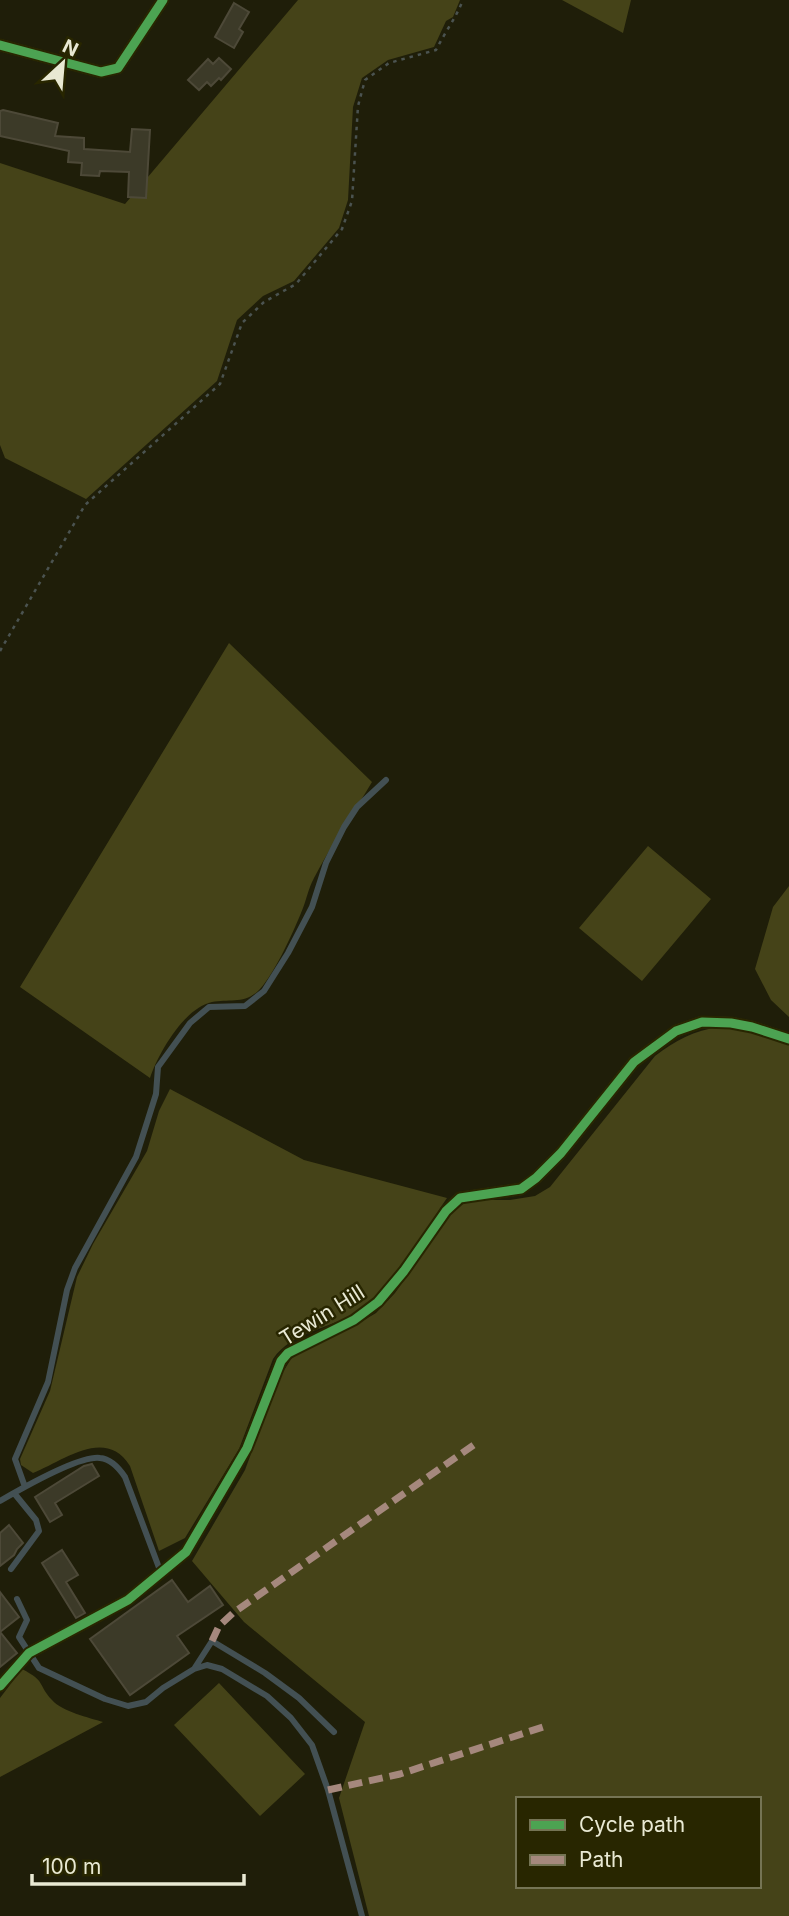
<svg xmlns="http://www.w3.org/2000/svg" width="789" height="1916" font-family="Inter,sans-serif">
<style>
.green{fill:#454318;fill-rule:evenodd}
.building{fill:#3c3a28;stroke:#4d4938;stroke-width:2}
.lines{fill:none;stroke-linecap:round;stroke-linejoin:round}
.path{stroke:#4b5350;stroke-width:2.5;stroke-dasharray:3.5 5;stroke-linecap:butt}
.service{stroke:#435053;stroke-width:6}
.minor{stroke:#435053;stroke-width:12}
.quiet{stroke:#a5887d;stroke-width:7;stroke-dasharray:14 7;stroke-linecap:butt}
.cycleway-casing{stroke:#282600;stroke-width:13}
.cycleway{stroke:#4ca352;stroke-width:9}
.labels{text-anchor:middle;dominant-baseline:central;stroke-width:5;stroke-linejoin:round;paint-order:stroke}
.street-label{font-size:21px;fill:#e9e9d3;stroke:#282600}
</style>
<rect width="100%" height="100%" fill="#1f1e09"/>
<path class="green" d="M 298,0 L 460,0 L 453,17 L 446,21 L 434,47 L 388,60 L 362,78 L 353,107 L 348,200 L 339,228 L 294,281 L 263,296 L 237,320 L 217,381 L 86,499 L 5,458 L 0,445 L 0,163 L 125,204 Z
M 562,0 L 631,0 L 623,33 Z
M 229,643 L 372,782 C 353,814 331,845 314,878 C 308,889 306,902 301,913 C 293,933 272,979 257,992 C 243,1004 228,999 212,1002 C 184,1008 158,1054 150,1078 L 20,987 Z
M 648,846 L 711,899 L 642,981 L 579,928 Z
M 789,886 L 789,1017 L 771,1000 L 755,969 L 773,907 Z
M 720,1027 L 748,1032 L 789,1045 L 789,1916 L 369,1916 L 339,1798 L 365,1722 L 244,1622 L 192,1561 L 245,1470 L 278,1380 L 291,1359 L 308,1346 L 349,1329 L 376,1313 L 395,1293 L 450,1215 L 463,1204 L 477,1200 L 510,1200 L 535,1196 L 550,1187 L 655,1056 C 675,1041 694,1030 720,1027 ZM 518,1799 L 759,1799 L 759,1886 L 518,1886 Z
M 170,1089 L 304,1160 L 447,1198 C 422,1234 394,1289 357,1312 C 330,1329 292,1331 273,1359 L 239,1449 L 185,1538 L 159,1551 L 130,1466 C 105,1426 62,1462 33,1473 L 21,1465 L 20,1459 L 50,1391 L 77,1277 L 93,1244 L 147,1151 L 159,1111 Z
M 22,1669 C 47,1682 37,1684 52,1700 C 61,1711 90,1718 103,1722 L 0,1777 L 0,1698 Z
M 219,1683 L 305,1774 L 260,1816 L 174,1725 Z"/>
<path class="building" d="M 234,3 L 249,12 L 239,29 L 243,32 L 234,48 L 215,37 Z
M 219,58 L 231,69 L 221,80 L 219,78 L 211,86 L 207,82 L 199,90 L 188,80 L 208,59 L 213,64 Z
M 3,110 L 58,123 L 55,136 L 84,138 L 84,149 L 130,152 L 132,129 L 150,130 L 146,198 L 128,197 L 129,172 L 100,171 L 99,176 L 81,175 L 82,163 L 68,162 L 69,151 L 0,136 L 0,111 Z
M 92,1464 L 99,1476 L 55,1503 L 62,1515 L 50,1522 L 35,1497 L 84,1466 Z
M 9,1525 L 23,1543 L 17,1549 L 14,1555 L 0,1566 L 0,1533 Z
M 62,1550 L 78,1575 L 66,1582 L 85,1613 L 76,1618 L 42,1563 Z
M 172,1580 L 188,1602 L 210,1586 L 223,1605 L 177,1636 L 189,1653 L 130,1695 L 90,1639 Z
M 0,1592 L 19,1617 L 0,1632 L 17,1653 L 0,1667 Z"/>
<g class="lines">
<path class="path" d="M 0,651 L 85,505 L 220,384 L 242,323 L 264,302 L 296,284 L 342,229 L 352,201 L 358,106 L 365,80 L 389,63 L 436,50 C 445,32 456,18 463,0"/>
<path class="service" d="M 25,1487 L 15,1459 L 48,1382 L 67,1290 L 75,1268 L 136,1157 L 156,1094 L 158,1067 L 190,1023 L 209,1007 L 245,1006 L 264,991 L 288,953 L 312,907 L 326,863 L 344,827 L 357,807 L 386,780
M 0,1501 C 19,1490 79,1455 100,1458 C 111,1459 119,1468 125,1477 L 161,1573
M 11,1569 L 39,1531 L 36,1520 L 14,1493
M 17,1599 L 27,1620 L 19,1637 L 39,1668 L 105,1699 L 128,1706 L 146,1702 L 163,1688 L 194,1669 L 207,1665 L 222,1669 L 267,1696 L 291,1718 L 312,1745 L 328,1790 L 362,1916
M 194,1669 L 212,1641 L 265,1673 L 299,1698 L 334,1732"/>
<path class="minor" d="M 0,45 L 101,72 L 118,68 L 163,0
M 0,1686 L 29,1653 L 128,1600 L 186,1552 L 247,1448 L 281,1361 L 288,1353 L 354,1320 L 378,1302 L 404,1271 L 446,1211 L 460,1198 L 521,1189 L 536,1178 L 561,1153 L 634,1062 L 676,1031 L 702,1022 L 731,1023 L 752,1027 L 789,1039"/>
<path class="quiet" d="M 212,1641 L 219,1626 L 233,1613 L 475,1444
M 328,1790 L 400,1774 L 546,1726"/>
<g class="cycleway-casing">
<path id="cycleway" d="M 0,45 L 101,72 L 118,68 L 163,0
M 0,1686 L 29,1653 L 128,1600 L 186,1552 L 247,1448 L 281,1361 L 288,1353 L 354,1320 L 378,1302 L 404,1271 L 446,1211 L 460,1198 L 521,1189 L 536,1178 L 561,1153 L 634,1062 L 676,1031 L 702,1022 L 731,1023 L 752,1027 L 789,1039"/>
</g>
<use href="#cycleway" class="cycleway"/>
</g>
<g class="labels">
<g class="street-label">
<text transform="translate(322 1315) rotate(-32)">Tewin Hill</text>
</g>
</g>
<rect x="516" y="1797" width="245" height="91" fill="#282600" stroke="#757454" stroke-width="2"/>
<rect x="530" y="1820" width="35" height="10" fill="#4ca352" stroke="#757454" stroke-width="2"/>
<text x="579" y="1832" font-size="21" fill="#e9e9d3">Cycle path</text>
<rect x="530" y="1855" width="35" height="10" fill="#a5887d" stroke="#757454" stroke-width="2"/>
<text x="579" y="1867" font-size="21" fill="#e9e9d3">Path</text>
<g transform="translate(63 63) rotate(26)" stroke="#282600" stroke-width="5" paint-order="stroke">
<path d="M0-5L12 26L0 18L-12 26Z" fill="#e9e9d3"/>
<text y="-10" font-size="19" font-weight="bold" text-anchor="middle" fill="#e9e9d3">N</text>
</g>
<path d="M32 1874v10h212v-10" fill="none" stroke="#e9e9d3" stroke-width="3.5"/>
<text x="42" y="1874" font-size="21" fill="#e9e9d3" stroke="#282600" stroke-width="5" paint-order="stroke">100 m</text>
</svg>
